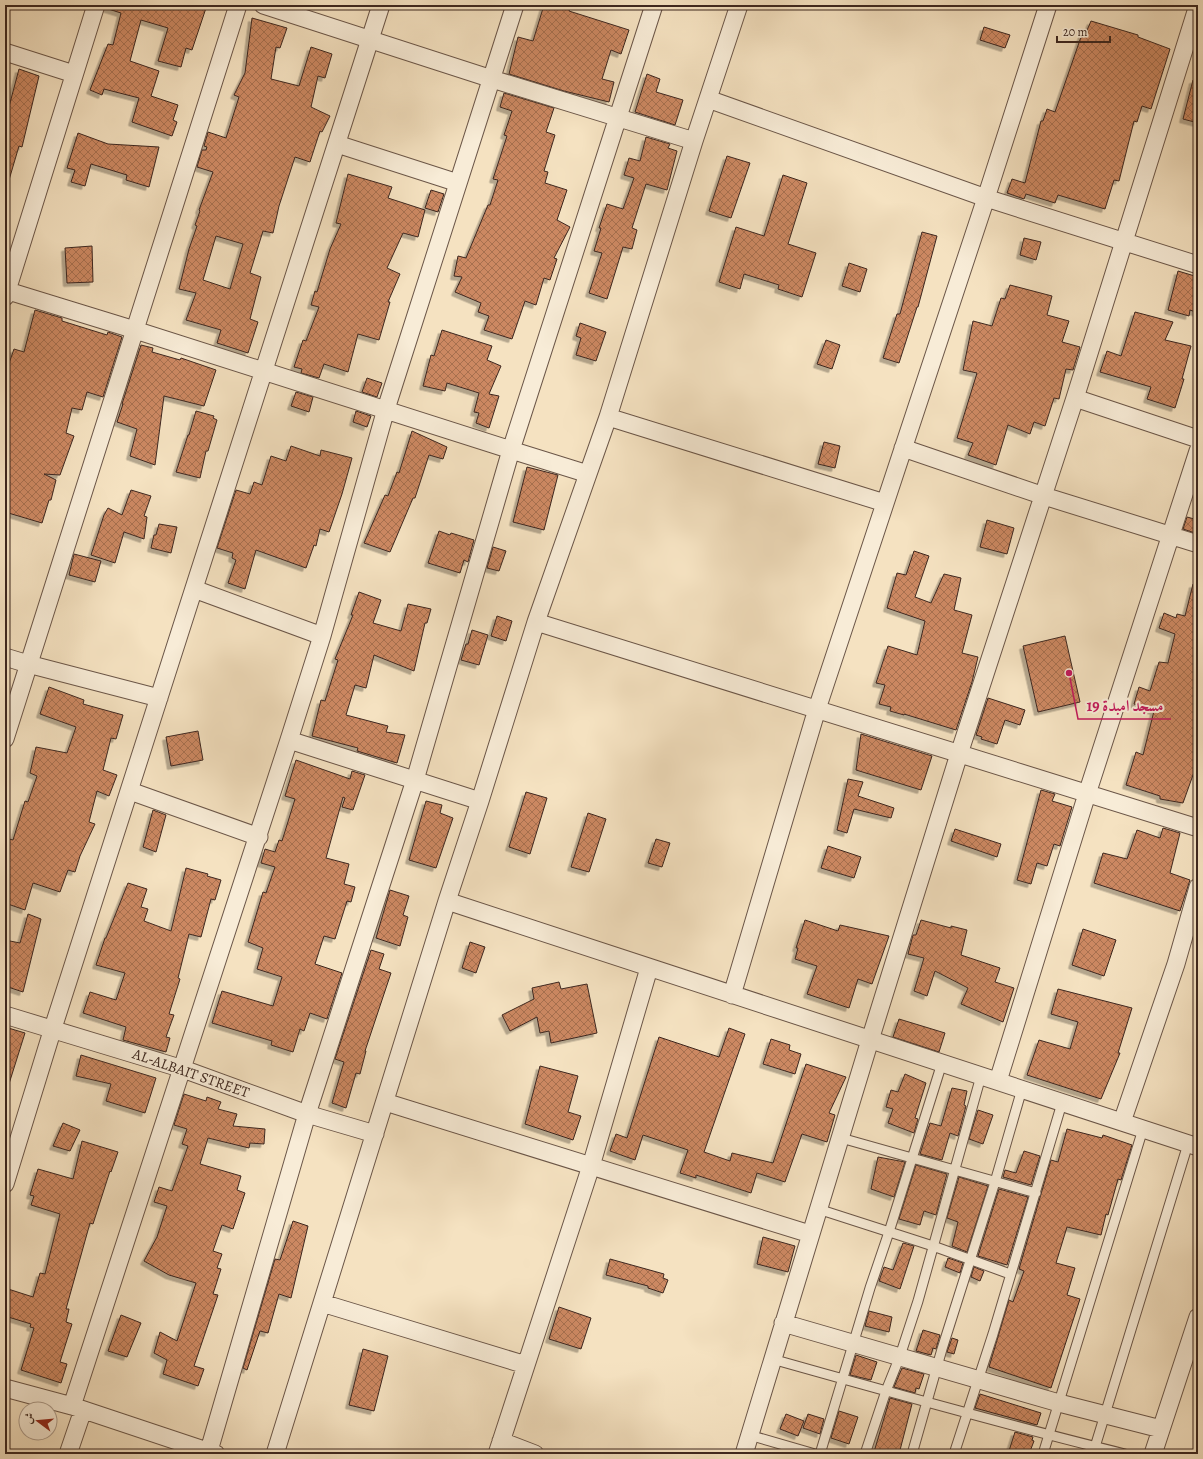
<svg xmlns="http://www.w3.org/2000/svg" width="1203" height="1459" font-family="Alegreya,Amiri,serif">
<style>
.building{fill:url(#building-cross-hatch);stroke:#3d271f;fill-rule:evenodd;filter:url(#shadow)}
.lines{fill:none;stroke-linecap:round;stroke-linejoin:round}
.lane-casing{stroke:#6b5648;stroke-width:11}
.street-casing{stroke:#6b5648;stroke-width:19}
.lane{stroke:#f8ecd7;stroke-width:9}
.street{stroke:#f8ecd7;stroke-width:17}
.labels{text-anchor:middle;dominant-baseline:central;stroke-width:4;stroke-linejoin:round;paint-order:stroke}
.street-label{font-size:15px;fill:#3d271f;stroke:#f8ecd7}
.leader{fill:none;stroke:#c2185b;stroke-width:1.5}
.callout-dot{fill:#c2185b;stroke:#f8ecd7;stroke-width:1.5}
.callout-label{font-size:16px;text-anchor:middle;font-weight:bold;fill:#c2185b;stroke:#f8ecd7;stroke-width:4;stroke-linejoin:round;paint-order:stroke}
</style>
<defs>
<pattern id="building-cross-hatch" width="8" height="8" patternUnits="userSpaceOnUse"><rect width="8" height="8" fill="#cc8862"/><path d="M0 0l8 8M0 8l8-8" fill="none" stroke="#a76f50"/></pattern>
<filter id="shadow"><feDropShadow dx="-3.5" dy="3.5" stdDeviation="0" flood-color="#0004"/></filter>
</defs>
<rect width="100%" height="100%" fill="#f5e2c1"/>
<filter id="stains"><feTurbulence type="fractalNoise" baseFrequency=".005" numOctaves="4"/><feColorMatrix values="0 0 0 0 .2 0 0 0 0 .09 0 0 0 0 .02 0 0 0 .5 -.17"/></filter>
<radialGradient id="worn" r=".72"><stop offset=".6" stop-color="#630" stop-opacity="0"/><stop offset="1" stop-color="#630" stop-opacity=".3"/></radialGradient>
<path class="building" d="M 106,5 L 207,5 L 192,50 L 186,48 L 181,67 L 158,61 L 168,28 L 141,20 L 130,61 L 159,71 L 151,96 L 178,105 L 173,120 L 177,122 L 172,136 L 132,122 L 139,98 L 104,89 L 102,95 L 90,90 L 108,44 L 113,45 L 121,13 L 105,8 Z
M 544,5 L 571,5 L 569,11 L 629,30 L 621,54 L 611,50 L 602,79 L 614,82 L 609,102 L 564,91 L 509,74 L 518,37 L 533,41 Z
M 252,18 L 287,28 L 280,48 L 276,47 L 271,79 L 299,86 L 311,47 L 332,54 L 325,78 L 318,76 L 311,107 L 330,116 L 322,132 L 320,131 L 310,162 L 295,157 L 279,206 L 273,233 L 263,231 L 250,273 L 261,277 L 250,319 L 258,322 L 248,353 L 217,343 L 221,330 L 186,320 L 196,293 L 179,289 L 189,249 L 197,226 L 195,225 L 200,211 L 199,210 L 213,172 L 197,167 L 202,150 L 206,150 L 207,147 L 204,146 L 208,132 L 226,138 L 239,97 L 234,95 L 245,73 ZM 216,236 L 243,244 L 230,289 L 203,280 Z
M 1091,21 L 1138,35 L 1138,37 L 1170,49 L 1151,109 L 1142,106 L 1137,122 L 1134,121 L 1119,181 L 1114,180 L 1105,209 L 1058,195 L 1055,203 L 1026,194 L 1024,199 L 1007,193 L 1012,179 L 1025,183 L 1041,121 L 1043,121 L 1047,109 L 1055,112 L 1082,34 L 1085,35 Z
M 984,27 L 1010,35 L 1005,48 L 980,40 Z
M 19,69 L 39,76 L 22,147 L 19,146 L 9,180 L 5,180 L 5,131 L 8,118 L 6,118 Z
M 647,74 L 660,79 L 656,92 L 683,100 L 675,125 L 635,112 Z
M 1193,80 L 1198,80 L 1198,123 L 1183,119 Z
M 504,93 L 554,108 L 546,132 L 555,135 L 544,171 L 548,172 L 545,183 L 567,190 L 557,220 L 570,227 L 554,258 L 557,259 L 550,280 L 544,278 L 536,305 L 525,301 L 512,339 L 484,330 L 489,316 L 478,312 L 481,303 L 455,292 L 462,277 L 454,276 L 458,256 L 466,258 L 488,205 L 490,205 L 498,180 L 493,179 L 507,136 L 504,135 L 512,111 L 500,107 Z
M 78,133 L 108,144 L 159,147 L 149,187 L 126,180 L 127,175 L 91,164 L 85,186 L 71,182 L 75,170 L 67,168 Z
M 646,137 L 670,144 L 668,148 L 677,151 L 667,190 L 646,184 L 632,228 L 637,230 L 632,249 L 623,247 L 607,299 L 589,293 L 602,253 L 594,251 L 601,228 L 599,228 L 607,204 L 623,209 L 634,178 L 624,175 L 629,158 L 640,161 Z
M 727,156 L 750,163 L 731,218 L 709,211 Z
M 348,174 L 392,187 L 388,198 L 425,210 L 418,237 L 403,233 L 387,268 L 400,274 L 388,302 L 390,302 L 379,340 L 358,334 L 348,372 L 324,364 L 319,378 L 301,373 L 302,369 L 294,367 L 303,340 L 306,341 L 319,307 L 311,305 L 315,291 L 317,292 L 330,249 L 341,224 L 336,223 Z
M 783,175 L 807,183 L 788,244 L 816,253 L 802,297 L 778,289 L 779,285 L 744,274 L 740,289 L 719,282 L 736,227 L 764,236 Z
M 431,190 L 444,194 L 438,212 L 425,208 Z
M 922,232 L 937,236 L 918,307 L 917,307 L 899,363 L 883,358 L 897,314 L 900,314 Z
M 1024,238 L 1041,242 L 1036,260 L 1020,255 Z
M 92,246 L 93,282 L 67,283 L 65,248 Z
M 849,263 L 867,269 L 860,292 L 842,286 Z
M 1178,271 L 1198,277 L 1198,313 L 1190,310 L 1189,316 L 1168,310 Z
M 1010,285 L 1052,296 L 1047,315 L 1069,321 L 1062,342 L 1080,347 L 1073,370 L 1066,369 L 1059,399 L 1054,398 L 1045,426 L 1034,422 L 1030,434 L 1008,425 L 996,465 L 968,455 L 973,443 L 957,438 L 977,373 L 963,370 L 973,321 L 992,326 L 1001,298 L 1005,299 Z
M 35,310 L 62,318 L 62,321 L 107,335 L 108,332 L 122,337 L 103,397 L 87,392 L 82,410 L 72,408 L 66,433 L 74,436 L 60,475 L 44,474 L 56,480 L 51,500 L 49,500 L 42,523 L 5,512 L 5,375 L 14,349 L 24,352 Z
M 1135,312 L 1173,322 L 1165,340 L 1191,346 L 1182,379 L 1184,379 L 1175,408 L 1147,399 L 1151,387 L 1100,372 L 1107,351 L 1121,356 Z
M 580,323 L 606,332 L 596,361 L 576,355 L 581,338 L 576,336 Z
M 442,330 L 492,346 L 487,360 L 501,366 L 489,394 L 499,396 L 489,428 L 476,423 L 479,413 L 474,412 L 479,393 L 447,383 L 445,391 L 423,386 L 431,355 L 434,356 Z
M 826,340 L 840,345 L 832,369 L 817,364 Z
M 141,345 L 153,348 L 152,352 L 180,360 L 181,358 L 216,370 L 204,406 L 164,396 L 155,465 L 130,456 L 137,429 L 117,422 L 123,404 L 122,404 Z
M 367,378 L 382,383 L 377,397 L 362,392 Z
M 296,392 L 313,397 L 309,412 L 291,406 Z
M 196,411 L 214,416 L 213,418 L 217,420 L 208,451 L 206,451 L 200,478 L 176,472 L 188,435 L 189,435 Z
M 356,411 L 371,416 L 367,427 L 353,422 Z
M 412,431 L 447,447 L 443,459 L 429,455 L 415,498 L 413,498 L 390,552 L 364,543 L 385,495 L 388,496 L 397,472 L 399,473 Z
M 824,442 L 840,446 L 835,468 L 818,464 Z
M 291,446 L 320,456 L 321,450 L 352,458 L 342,494 L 329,532 L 320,529 L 316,546 L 314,545 L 306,568 L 256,550 L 245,589 L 228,583 L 236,560 L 232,558 L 233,553 L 217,548 L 236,490 L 250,494 L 254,482 L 262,485 L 271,456 L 286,461 Z
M 527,467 L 558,475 L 544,530 L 513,522 Z
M 131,490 L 151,496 L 144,516 L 147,517 L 144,539 L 124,532 L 115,563 L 91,555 L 104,515 L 108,508 L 122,515 Z
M 1187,517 L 1198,520 L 1198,534 L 1183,529 Z
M 987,520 L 1014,528 L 1007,554 L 980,547 Z
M 159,524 L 177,527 L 171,553 L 151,548 L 154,535 L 156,535 Z
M 439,531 L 450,535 L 451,533 L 474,540 L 468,562 L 464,560 L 460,573 L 428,563 Z
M 493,547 L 506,551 L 499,571 L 487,568 Z
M 914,551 L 929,556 L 915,597 L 931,603 L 944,574 L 961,578 L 954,610 L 972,615 L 962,653 L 978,657 L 972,682 L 956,730 L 904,714 L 904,715 L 890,711 L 891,707 L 879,704 L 885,685 L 876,683 L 888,646 L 917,655 L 925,621 L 887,608 L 897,573 L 906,575 Z
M 74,554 L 101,561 L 95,582 L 69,575 Z
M 1193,584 L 1198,585 L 1198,761 L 1183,803 L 1160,799 L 1160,796 L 1126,785 L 1136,752 L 1143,755 L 1154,711 L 1134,704 L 1139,687 L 1150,691 L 1159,662 L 1168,663 L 1175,634 L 1159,628 L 1164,613 L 1176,618 L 1177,614 L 1185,616 Z
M 359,592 L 381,600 L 373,623 L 401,631 L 408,604 L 431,609 L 427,623 L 425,623 L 414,671 L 374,655 L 366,688 L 355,685 L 346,715 L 388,726 L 386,732 L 405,735 L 397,763 L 357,751 L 358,748 L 312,736 L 321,700 L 325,701 L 338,660 L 335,659 L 353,615 L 351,615 Z
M 497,616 L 512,621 L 506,641 L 491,636 Z
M 472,630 L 488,635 L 479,665 L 461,660 L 466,644 L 468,644 Z
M 1065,636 L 1080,702 L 1038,712 L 1023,646 Z
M 49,687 L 84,700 L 83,704 L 123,715 L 116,739 L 111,738 L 103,770 L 117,775 L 109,796 L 97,791 L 89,822 L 95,824 L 80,856 L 75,872 L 68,870 L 60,892 L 33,883 L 25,910 L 5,903 L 5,838 L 13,840 L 25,801 L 28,802 L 37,776 L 30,773 L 36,747 L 67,753 L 76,727 L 40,714 Z
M 988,698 L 1025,710 L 1020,725 L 1005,720 L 997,744 L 981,739 L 982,737 L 976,735 Z
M 198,731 L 203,760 L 171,766 L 166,737 Z
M 861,734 L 932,756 L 921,790 L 856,770 Z
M 296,760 L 350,779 L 352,771 L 365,775 L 353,810 L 342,807 L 345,798 L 343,797 L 326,858 L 349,864 L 344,884 L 355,887 L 351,902 L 347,901 L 335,939 L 324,936 L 315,964 L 342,973 L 327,1019 L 310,1013 L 304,1031 L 300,1029 L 293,1052 L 271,1045 L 272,1041 L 212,1023 L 222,991 L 273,1006 L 282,977 L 257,969 L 263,948 L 248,942 L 263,892 L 266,893 L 275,867 L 261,863 L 265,849 L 275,852 L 279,840 L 282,841 L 295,799 L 285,796 Z
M 848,779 L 863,782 L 858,796 L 894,808 L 891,818 L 854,809 L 847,833 L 837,830 Z
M 1041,790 L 1055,794 L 1052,801 L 1072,807 L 1060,846 L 1054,844 L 1047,866 L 1037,863 L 1031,884 L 1017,880 Z
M 526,792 L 547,798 L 530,854 L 509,847 Z
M 426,801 L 442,805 L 440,813 L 453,818 L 436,868 L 409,860 Z
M 153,810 L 166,815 L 156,852 L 143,847 Z
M 588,813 L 606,819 L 589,872 L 571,867 Z
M 1163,828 L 1180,833 L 1170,873 L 1190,880 L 1180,911 L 1094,883 L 1103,853 L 1127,859 L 1137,830 L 1160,838 Z
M 955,829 L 1001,844 L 997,857 L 951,841 Z
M 656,839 L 670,843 L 662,867 L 648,863 Z
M 828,846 L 861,857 L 854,878 L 821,868 Z
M 186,868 L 208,874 L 207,876 L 221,880 L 215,900 L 211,899 L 201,937 L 189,934 L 178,978 L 180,979 L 169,1014 L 174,1015 L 166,1037 L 170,1038 L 166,1052 L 123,1040 L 126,1027 L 83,1013 L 90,992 L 116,1000 L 125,973 L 96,965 L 105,938 L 106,938 L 128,883 L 147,889 L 141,907 L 148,909 L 144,921 L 171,931 Z
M 390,890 L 409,896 L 403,915 L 408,917 L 400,946 L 376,938 Z
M 28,914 L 41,919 L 23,992 L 5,986 L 5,940 L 20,943 Z
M 805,920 L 838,931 L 840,925 L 889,936 L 872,984 L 858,979 L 849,1008 L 807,994 L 817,966 L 795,959 L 798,948 L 796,948 Z
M 921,920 L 951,928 L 951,926 L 967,930 L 961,955 L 1000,968 L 995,982 L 1014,988 L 1003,1022 L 961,1004 L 968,988 L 935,971 L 927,996 L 914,991 L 924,958 L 908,954 L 913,935 L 916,935 Z
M 1083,929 L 1116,940 L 1104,976 L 1072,965 Z
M 470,942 L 485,947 L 476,973 L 462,968 Z
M 371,950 L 384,954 L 379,969 L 391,973 L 365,1051 L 366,1051 L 360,1074 L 356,1073 L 346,1108 L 332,1103 L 344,1062 L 335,1059 Z
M 559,982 L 561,989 L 587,984 L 597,1033 L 551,1043 L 549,1031 L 540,1033 L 537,1017 L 510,1031 L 502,1015 L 534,999 L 532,988 Z
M 1058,989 L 1132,1008 L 1118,1053 L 1120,1053 L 1101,1099 L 1027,1075 L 1039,1040 L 1070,1049 L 1078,1022 L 1051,1014 Z
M 899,1019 L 945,1033 L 939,1052 L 893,1037 Z
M 5,1027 L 25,1033 L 8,1087 L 5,1086 Z
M 729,1028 L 745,1034 L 704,1152 L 730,1161 L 732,1153 L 773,1163 L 806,1064 L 846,1077 L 829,1113 L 835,1115 L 827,1142 L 802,1134 L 785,1182 L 757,1173 L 751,1193 L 696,1175 L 696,1178 L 680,1173 L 688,1150 L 643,1135 L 635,1160 L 610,1151 L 616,1134 L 627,1138 L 659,1037 L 719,1057 Z
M 771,1039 L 790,1045 L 789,1050 L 801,1054 L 795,1074 L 763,1064 Z
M 81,1055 L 156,1078 L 145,1113 L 106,1101 L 111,1084 L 76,1076 Z
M 540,1066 L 578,1076 L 568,1112 L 581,1116 L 573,1140 L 525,1124 Z
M 905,1074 L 926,1083 L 915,1118 L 918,1119 L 914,1133 L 888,1123 L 893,1109 L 886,1107 L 891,1090 L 898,1092 Z
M 952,1088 L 967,1091 L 964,1105 L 966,1106 L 958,1136 L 950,1133 L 942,1160 L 920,1154 L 930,1123 L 941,1126 Z
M 184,1094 L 206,1101 L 207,1097 L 221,1102 L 218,1109 L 237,1114 L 233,1126 L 265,1129 L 264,1144 L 250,1143 L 249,1148 L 208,1138 L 200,1164 L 241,1176 L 237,1190 L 245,1193 L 233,1229 L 222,1225 L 213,1251 L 222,1254 L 217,1268 L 221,1269 L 213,1294 L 218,1295 L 194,1366 L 204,1369 L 198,1386 L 163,1374 L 167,1360 L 154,1353 L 160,1332 L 177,1341 L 196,1283 L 169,1275 L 144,1261 L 157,1237 L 167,1206 L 154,1202 L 159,1187 L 172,1191 L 188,1146 L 182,1144 L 187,1129 L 174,1125 Z
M 978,1110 L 993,1115 L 983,1144 L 969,1139 Z
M 63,1123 L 80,1130 L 70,1151 L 53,1146 Z
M 1067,1129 L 1102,1138 L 1103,1135 L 1132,1145 L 1121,1180 L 1118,1179 L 1108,1215 L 1106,1214 L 1101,1235 L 1067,1227 L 1056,1263 L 1075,1268 L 1067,1295 L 1080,1299 L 1051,1388 L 989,1367 L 1009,1300 L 1013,1302 L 1024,1271 L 1019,1269 L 1051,1160 L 1058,1162 Z
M 82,1141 L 118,1152 L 111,1172 L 110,1171 L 93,1224 L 90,1223 L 66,1309 L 69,1309 L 66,1322 L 72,1324 L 60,1362 L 67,1364 L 61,1383 L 21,1370 L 34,1328 L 30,1327 L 31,1324 L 5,1316 L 5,1288 L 33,1297 L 40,1273 L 45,1274 L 60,1214 L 31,1205 L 34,1196 L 30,1195 L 38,1169 L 73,1179 Z
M 1024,1151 L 1040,1156 L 1031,1185 L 1003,1177 L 1005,1170 L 1016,1173 Z
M 878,1157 L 905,1162 L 894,1197 L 871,1189 Z
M 916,1165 L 947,1174 L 936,1215 L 924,1211 L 920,1225 L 899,1219 Z
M 959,1177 L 988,1186 L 967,1252 L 952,1246 L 958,1222 L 947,1218 Z
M 999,1189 L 1028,1197 L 1007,1265 L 978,1256 Z
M 293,1221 L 308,1226 L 291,1298 L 279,1294 L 268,1333 L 260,1331 L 247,1370 L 243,1368 L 275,1259 L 280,1260 Z
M 763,1237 L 795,1246 L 788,1272 L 757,1264 Z
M 903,1243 L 914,1246 L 900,1289 L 879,1281 L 884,1267 L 893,1270 Z
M 948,1258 L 963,1263 L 960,1273 L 945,1267 Z
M 610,1259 L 664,1274 L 663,1278 L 668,1280 L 663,1293 L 648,1288 L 648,1286 L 606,1275 Z
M 974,1267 L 984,1271 L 980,1281 L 971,1277 Z
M 559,1307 L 591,1318 L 581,1349 L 549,1339 Z
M 869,1311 L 892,1317 L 889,1332 L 865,1326 Z
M 121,1315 L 141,1323 L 127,1357 L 108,1351 Z
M 923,1330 L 940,1335 L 936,1349 L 933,1348 L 931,1355 L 916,1351 Z
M 952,1338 L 958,1340 L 954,1354 L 947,1352 Z
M 363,1349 L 388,1356 L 374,1411 L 349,1405 Z
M 856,1355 L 877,1362 L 871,1380 L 850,1375 Z
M 902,1368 L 924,1374 L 919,1389 L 916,1388 L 915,1393 L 894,1387 Z
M 980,1394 L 1041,1413 L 1037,1425 L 975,1408 Z
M 890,1398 L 912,1404 L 899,1454 L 882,1454 L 874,1452 Z
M 839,1411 L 858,1417 L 849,1444 L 831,1438 Z
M 786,1414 L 804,1421 L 798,1436 L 780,1429 Z
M 808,1414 L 824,1419 L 820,1434 L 803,1428 Z
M 1015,1432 L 1033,1437 L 1032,1440 L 1034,1441 L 1029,1454 L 1008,1454 Z"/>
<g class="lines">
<g class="lane-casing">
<path id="lane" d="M 841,1138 L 1036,1193
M 818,1209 L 933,1246 L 1010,1274
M 772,1359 C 889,1392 1007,1425 1125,1454
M 749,1435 L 815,1454
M 1095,1447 L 1188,1144
M 820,1454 L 870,1288 L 889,1232 L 942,1063
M 865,1454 L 886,1391 L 900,1356 L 918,1301 L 981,1076
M 912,1454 L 942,1349 L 995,1182 L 1022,1089
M 954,1454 L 993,1334 L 1062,1103
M 1043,1454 L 1143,1129"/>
</g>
<g class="street-casing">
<path id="street" d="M 263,5 L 492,79 L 694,141
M 5,52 L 74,74
M 708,99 L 986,198 L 1198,265
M 337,144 L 458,183
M 5,290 L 135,330 L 511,450 L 588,474
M 5,297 L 96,5
M 1075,398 L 1198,439
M 608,417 L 885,503
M 903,448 L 1044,496 L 1198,544
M 194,589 L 322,636
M 536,622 L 1198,828
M 5,657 L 28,664 L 159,698
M 5,739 L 238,5
M 289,740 L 480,801
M 130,791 L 259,837
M 447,901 L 1198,1147
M 732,995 L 817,709 L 986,198 L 1048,5
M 5,1015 L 183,1069 L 307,1114 L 375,1134
M 998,1081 L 1087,794 L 1198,451
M 385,1102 L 810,1234
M 1122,1122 L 1176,964 L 1198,887
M 5,1184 L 53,1028 L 381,5
M 322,1303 L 526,1365
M 783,1323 L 1059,1403 L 1161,1429
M 5,1388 L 72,1406 L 216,1454
M 72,1406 L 289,740 L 322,636 L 386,409 L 515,5
M 501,1441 L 535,1454
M 68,1454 L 83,1410
M 208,1454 L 307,1114 L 415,780 L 511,450 L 654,5
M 275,1454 L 447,901 L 480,801 L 536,622 L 608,417 L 694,141 L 739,5
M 497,1454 L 591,1166 L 649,968
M 744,1454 L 870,1040 L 959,754 L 1075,398 L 1198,5
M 1153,1454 L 1198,1317"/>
</g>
<use href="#lane" class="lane"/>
<use href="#street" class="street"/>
</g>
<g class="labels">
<g class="street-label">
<text transform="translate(191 1073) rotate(19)">AL-ALBAIT STREET</text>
</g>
</g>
<path class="leader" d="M1069 673L1078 719H1171"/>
<circle class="callout-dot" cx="1069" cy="673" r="4"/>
<g class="callout-label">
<text x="1125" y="711">مسجد امبدة 19</text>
</g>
<rect width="1203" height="1459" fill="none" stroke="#f5e2c1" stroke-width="20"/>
<rect x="6" y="6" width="1191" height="1447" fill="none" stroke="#3d271f" stroke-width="2"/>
<rect x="10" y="10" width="1183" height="1439" fill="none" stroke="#3d271f"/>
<g transform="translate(38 1421) rotate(286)"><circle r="19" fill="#f8ecd7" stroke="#ad9d8d"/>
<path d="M0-3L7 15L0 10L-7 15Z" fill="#8f2418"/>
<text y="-6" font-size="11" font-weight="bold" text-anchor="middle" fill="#3d271f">ش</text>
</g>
<path d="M1057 36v6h53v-6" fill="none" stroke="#3d271f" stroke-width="2"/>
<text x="1063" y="36" font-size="12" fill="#3d271f" stroke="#f8ecd7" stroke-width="3" paint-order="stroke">20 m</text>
<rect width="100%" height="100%" filter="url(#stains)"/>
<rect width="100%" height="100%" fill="url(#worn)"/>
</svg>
